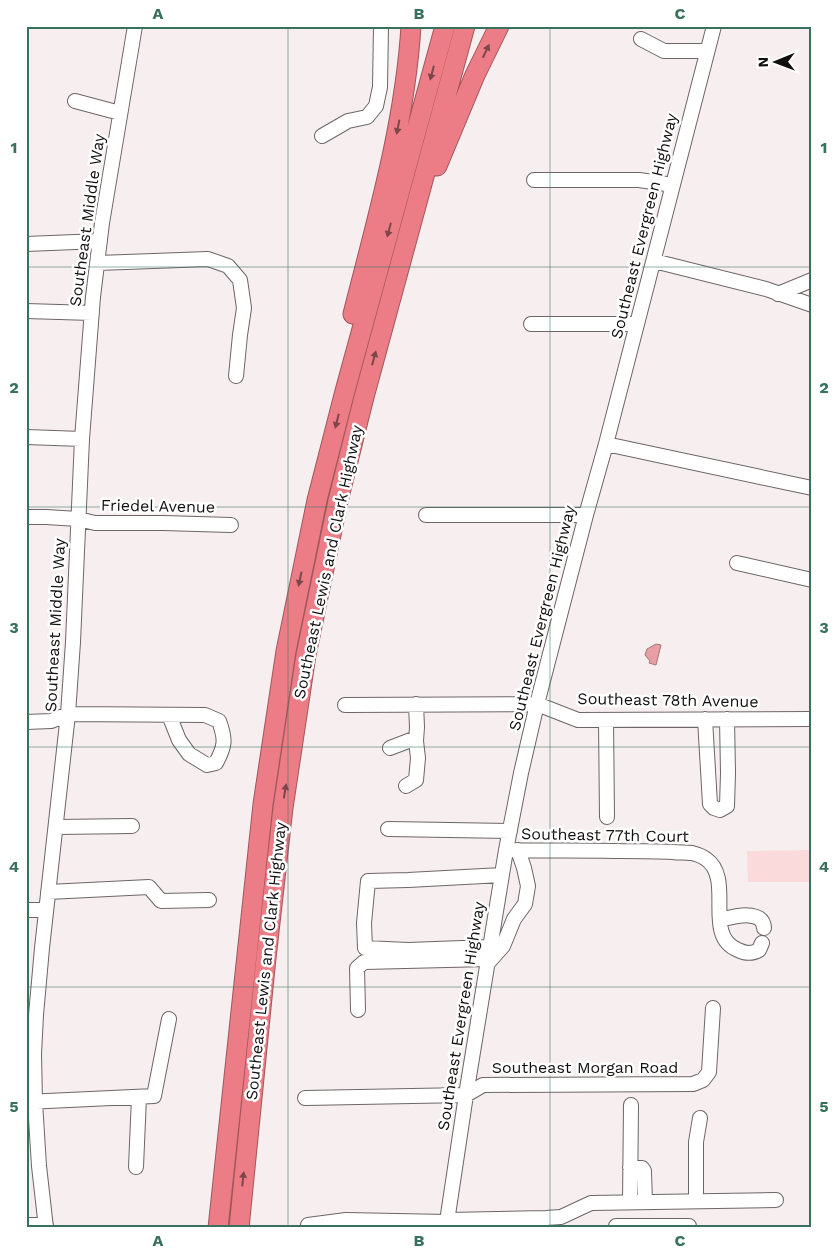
<svg xmlns="http://www.w3.org/2000/svg" width="838" height="1254" font-family="'Work Sans',sans-serif">
<style>
.green{fill:#fbdadb}
.water{fill:#e79fa3;stroke:#a77477}
.lines{fill:none;stroke-linecap:round;stroke-linejoin:round}
.minor-casing{stroke:#6d6666;stroke-width:16}
.highway-casing{stroke:#a0565c;stroke-width:21}
.minor{stroke:#fff;stroke-width:14}
.highway{stroke:#ec7d86;stroke-width:19}
.oneway{fill:#7f464a}
.grid{fill:none;stroke:#38725c;stroke-width:1;stroke-opacity:0.55}
.labels{text-anchor:middle;dominant-baseline:central;stroke-width:5;stroke-linejoin:round;paint-order:stroke}
.street-label{font-size:16px;fill:#120f0f;stroke:#fff}
.neatline{fill:none;stroke:#38725c;stroke-width:2}
.grid-label{font-size:16px;text-anchor:middle;font-weight:bold;fill:#38725c}
</style>
<rect width="100%" height="100%" fill="#f7efef"/>
<path class="green" d="M 809,850 L 809,882 L 748,882 L 747,851 Z"/>
<path class="water" d="M 656,644 L 661,645 L 656,665 L 649,663 L 650,661 L 645,655 L 647,649 Z"/>
<g class="lines">
<g class="minor-casing">
<path id="minor" d="M 641,39 L 664,51 L 707,51
M 75,101 L 120,113
M 322,136 L 348,121 L 367,117 L 376,106 L 380,87 L 381,26
M 534,180 L 639,180 L 673,185
M 26,244 L 100,241
M 654,261 L 766,289 L 812,305
M 98,263 L 208,259 L 228,266 L 240,280 L 244,308 L 240,335 L 236,376
M 778,294 L 812,280
M 26,311 L 92,313
M 531,324 L 637,324
M 26,437 L 82,439
M 606,444 L 812,488
M 426,515 L 586,515
M 26,517 L 46,517 L 78,519 L 95,523 L 163,523 L 231,525
M 737,563 L 812,580
M 345,705 L 537,704 L 578,720 L 812,719
M 705,719 L 710,804 L 714,808 L 720,810 L 727,806 L 728,773 L 727,719
M 606,720 L 607,817
M 26,722 L 51,721 L 68,714 L 205,715 L 219,721 C 226,740 225,746 216,763 L 207,765 L 189,754 L 179,740 L 169,715
M 390,748 L 416,738
M 406,786 L 416,780 L 418,758 L 416,741 L 417,727 L 416,704
M 56,827 L 132,826
M 388,829 L 510,831
M 506,850 C 544,851 582,850 620,851 C 638,851 655,851 673,852 C 679,853 686,852 692,853 C 696,854 702,856 706,859 C 735,879 702,936 738,950 C 746,954 752,954 759,950 L 762,943
M 48,892 L 149,887 L 161,901 L 209,900
M 26,910 L 46,910
M 720,920 C 732,917 763,908 764,928
M 490,947 L 408,950 L 365,948 L 364,923 L 368,881 L 408,880 L 502,875
M 487,964 L 503,946 L 514,919 L 525,904 L 528,886 L 524,868 L 518,850
M 358,1010 L 357,968 L 364,962 L 488,959
M 305,1098 L 466,1095 L 483,1085 L 693,1084 L 703,1080 L 709,1072 L 713,1008
M 26,1102 L 154,1096 L 169,1019
M 136,1167 L 139,1097
M 630,1167 L 642,1168 L 644,1171 L 645,1202
M 696,1201 L 696,1142 L 700,1118
M 630,1202 L 631,1105
M 447,1220 L 546,1218 L 561,1217 L 591,1203 L 776,1200
M 26,1225 L 46,1225
M 308,1225 L 346,1220 L 447,1222
M 46,1228 L 39,1166 L 35,1102 L 34,1054 L 36,1015 L 42,948 L 68,714 L 73,642 L 82,439 L 93,297 L 102,223 L 135,26
M 446,1228 L 466,1095 L 506,850 L 521,773 L 537,704 L 586,515 L 606,444 L 714,26
M 616,1228 L 616,1226 L 689,1226"/>
</g>
<g class="highway-casing">
<path id="highway" d="M 437,166 L 475,75 L 499,26
M 353,314 C 377,219 405,124 411,26
M 218,1228 L 263,804 L 286,651 L 317,500 L 345,391 L 445,26
M 239,1228 L 266,958 L 283,808 L 306,655 L 338,501 L 364,397 L 465,26"/>
</g>
<use href="#minor" class="minor"/>
<use href="#highway" class="highway"/>
</g>
<defs><path id="oneway-solid" d="M-6-.8H1V-3.2L6.5 0L1 3.2V.8H-6Z" transform="scale(1.25)"/></defs>
<g class="oneway">
<use href="#oneway-solid" transform="translate(486 51) rotate(-65)"/>
<use href="#oneway-solid" transform="translate(432 73) rotate(105)"/>
<use href="#oneway-solid" transform="translate(398 127) rotate(101)"/>
<use href="#oneway-solid" transform="translate(389 230) rotate(105)"/>
<use href="#oneway-solid" transform="translate(374 358) rotate(-75)"/>
<use href="#oneway-solid" transform="translate(337 421) rotate(104)"/>
<use href="#oneway-solid" transform="translate(300 579) rotate(102)"/>
<use href="#oneway-solid" transform="translate(285 791) rotate(-81)"/>
<use href="#oneway-solid" transform="translate(243 1179) rotate(-84)"/>
</g>
<path class="grid" d="M 288,26 L 288,1228M 550,26 L 550,1228M 26,267 L 812,267M 26,507 L 812,507M 26,747 L 812,747M 26,987 L 812,987"/>
<g class="labels">
<g class="street-label">
<text transform="translate(87 220) rotate(-82)">Southeast Middle Way</text>
<text transform="translate(644 226) rotate(-76)">Southeast Evergreen Highway</text>
<text transform="translate(158 506) rotate(1)">Friedel Avenue</text>
<text transform="translate(328 562) rotate(-78)">Southeast Lewis and Clark Highway</text>
<text transform="translate(542 618) rotate(-76)">Southeast Evergreen Highway</text>
<text transform="translate(55 625) rotate(-87)">Southeast Middle Way</text>
<text transform="translate(668 700) rotate(1)">Southeast 78th Avenue</text>
<text transform="translate(605 835) rotate(1)">Southeast 77th Court</text>
<text transform="translate(266 961) rotate(-84)">Southeast Lewis and Clark Highway</text>
<text transform="translate(461 1016) rotate(-81)">Southeast Evergreen Highway</text>
<text x="585" y="1067">Southeast Morgan Road</text>
</g>
</g>
<rect width="838" height="1254" fill="none" stroke="#ffffff" stroke-width="55"/>
<g transform="translate(776 62) rotate(269)" stroke="#ffffff" stroke-width="4" paint-order="stroke">
<path d="M0-4L9 19L0 12L-9 19Z" fill="#120f0f"/>
<text y="-8" font-size="14" font-weight="bold" text-anchor="middle" fill="#120f0f">N</text>
</g>
<rect x="28" y="28" width="782" height="1198" class="neatline"/>
<g class="grid-label">
<text x="158" y="19">A</text>
<text x="419" y="19">B</text>
<text x="680" y="19">C</text>
<text x="14" y="153">1</text>
<text x="824" y="153">1</text>
<text x="14" y="393">2</text>
<text x="824" y="393">2</text>
<text x="14" y="633">3</text>
<text x="824" y="633">3</text>
<text x="14" y="872">4</text>
<text x="824" y="872">4</text>
<text x="14" y="1112">5</text>
<text x="824" y="1112">5</text>
<text x="158" y="1246">A</text>
<text x="419" y="1246">B</text>
<text x="680" y="1246">C</text>
</g>
</svg>
